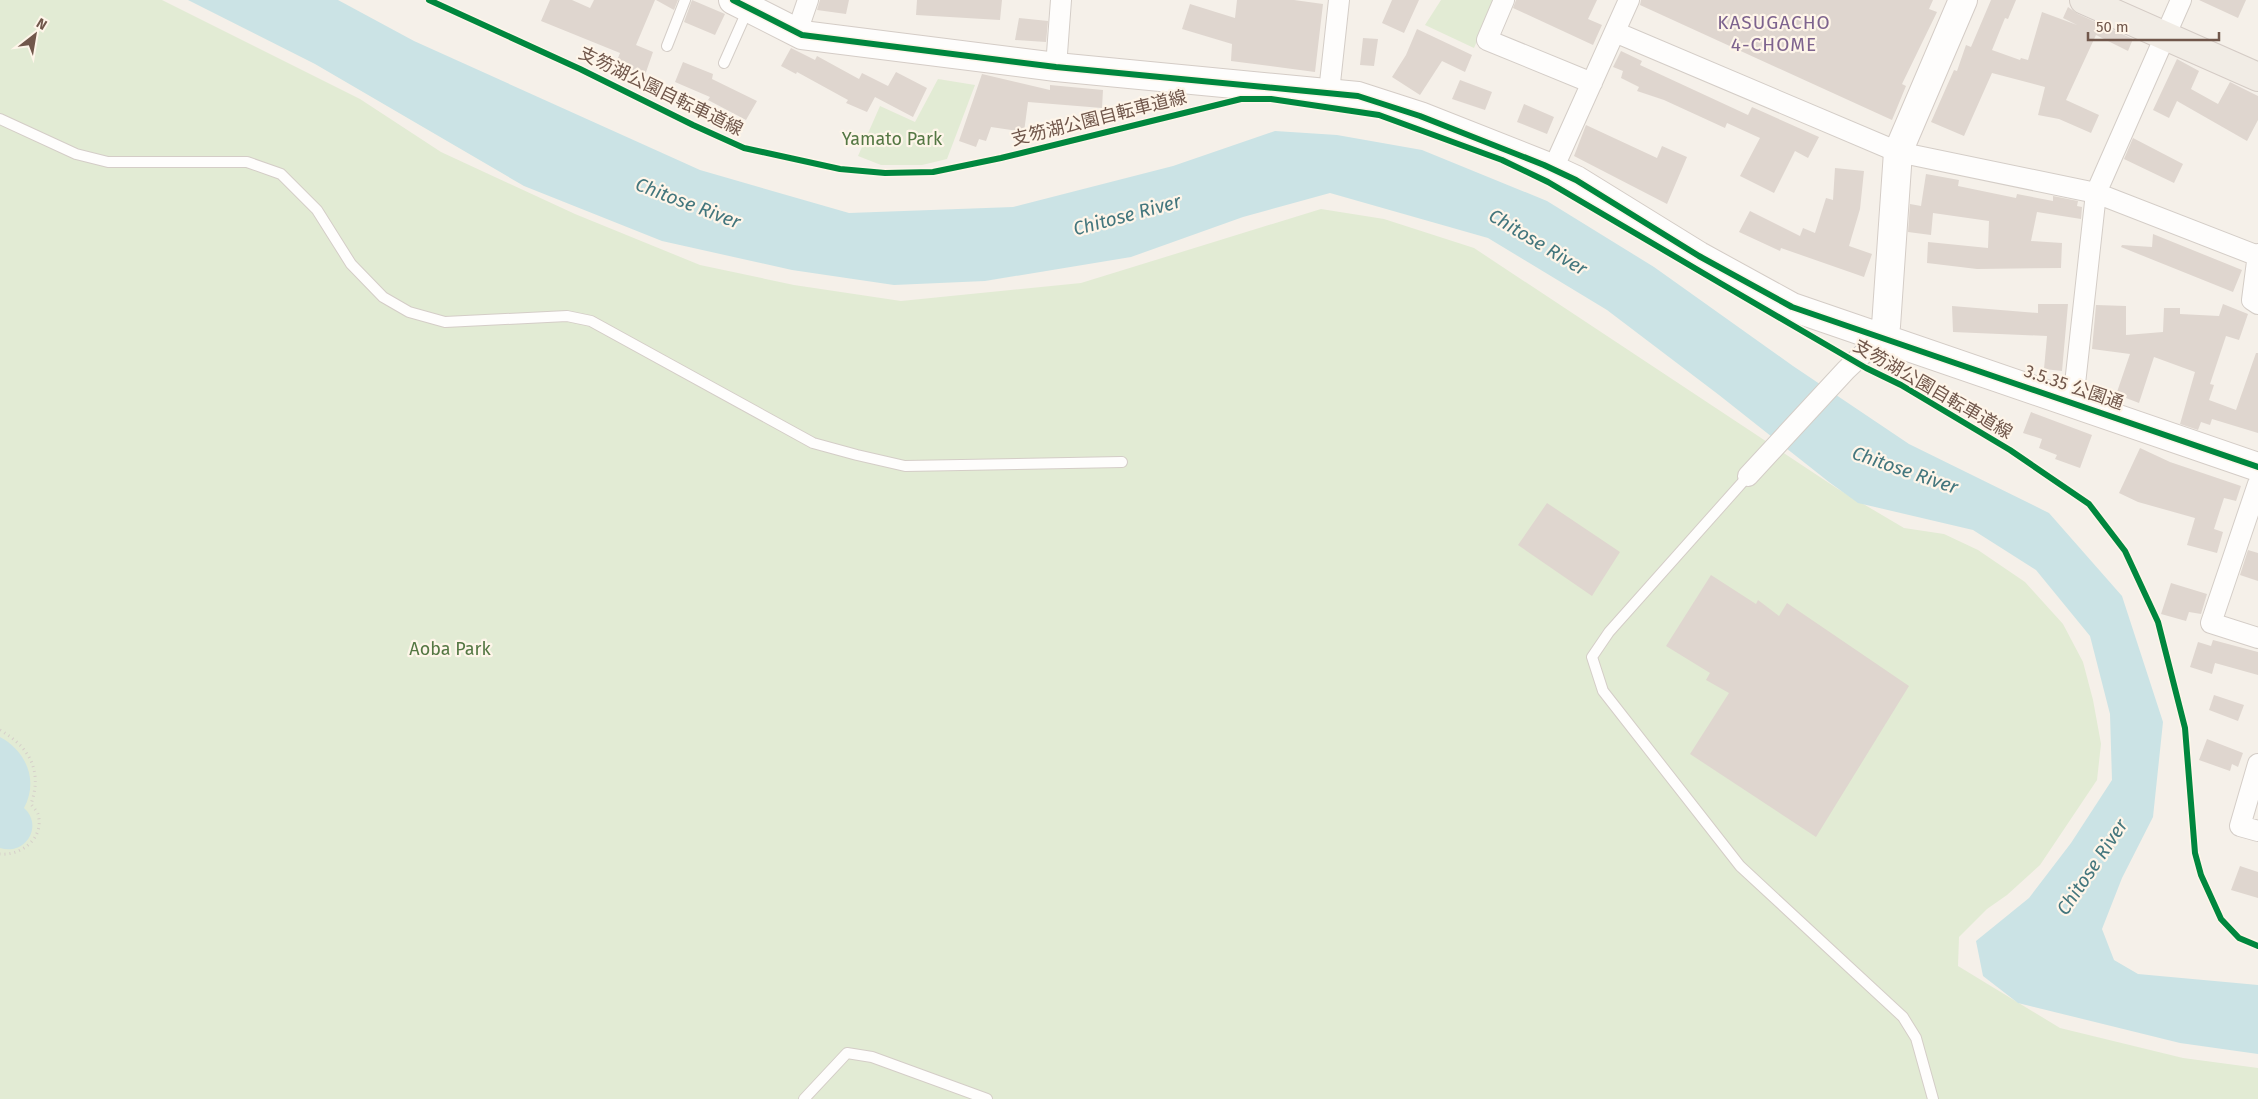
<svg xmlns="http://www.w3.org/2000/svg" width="2258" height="1099" font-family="'Fira Sans','Noto Sans JP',sans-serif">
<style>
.green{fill:#e2ebd4}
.water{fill:#cbe3e5}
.building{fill:#dfd6cf}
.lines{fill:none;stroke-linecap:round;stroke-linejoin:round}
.lane-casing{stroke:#d4cdc7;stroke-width:12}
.street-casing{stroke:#d4cdc7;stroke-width:22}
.secondary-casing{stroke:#d4ccc6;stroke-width:30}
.primary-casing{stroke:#d4cbc5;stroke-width:30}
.path{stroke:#d6cfca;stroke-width:3;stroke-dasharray:1 4;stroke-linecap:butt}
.lane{stroke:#fefdfc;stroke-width:10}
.street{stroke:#fefdfc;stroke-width:20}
.secondary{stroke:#fefdfc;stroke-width:28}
.primary{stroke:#f1ece5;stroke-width:28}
.cycleway-casing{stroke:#fef5e9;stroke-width:9}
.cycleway{stroke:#00873e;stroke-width:6}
.labels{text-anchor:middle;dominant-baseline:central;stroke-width:4.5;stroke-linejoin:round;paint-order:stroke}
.street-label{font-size:18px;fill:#71574b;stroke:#fef5e9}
.park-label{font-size:18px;fill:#547743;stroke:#fef5e9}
.neighbourhood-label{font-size:19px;letter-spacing:1px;fill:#7d638e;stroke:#fef5e9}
.water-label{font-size:19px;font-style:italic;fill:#43767d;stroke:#fef5e9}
</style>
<rect width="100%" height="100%" fill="#f5f0e9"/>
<path class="green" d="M 0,0 L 162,0 L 360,99 L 441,152 L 575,214 L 700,265 L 794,285 L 901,301 L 1081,283 L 1321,209 L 1384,219 L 1474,248 L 1838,489 L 1904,528 L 1944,534 L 1978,550 L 2025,582 L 2063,624 L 2083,662 L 2093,700 L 2101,744 L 2097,780 L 2040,865 L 2007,895 L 1987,909 L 1959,937 L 1958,966 L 2060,1028 L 2183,1058 L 2258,1068 L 2258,1099 L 0,1099 Z
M 1441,0 L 1495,0 L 1474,48 L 1425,25 Z
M 938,79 L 975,85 L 947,159 L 922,165 L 881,165 L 858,156 L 880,106 L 915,122 Z"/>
<path class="water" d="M 188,0 L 338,0 L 414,41 L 700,170 L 849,213 L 1013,207 L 1173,166 L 1275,131 L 1337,135 L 1422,150 L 1547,201 L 1654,267 L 1793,366 L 1909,444 L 2049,513 L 2122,596 L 2163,722 L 2153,817 L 2122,878 L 2102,929 L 2114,960 L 2138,974 L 2258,985 L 2258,1054 L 2180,1043 L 2018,1003 L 1983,976 L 1976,941 L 2029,898 L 2071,843 L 2112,780 L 2110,714 L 2090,636 L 2036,570 L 1973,530 L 1858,503 L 1829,482 L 1719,395 L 1607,310 L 1488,238 L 1330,193 L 1243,217 L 1131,257 L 985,281 L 894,285 L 792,270 L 662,241 L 524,186 L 315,64 Z
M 0,737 C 26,751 39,780 24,808 C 44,826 25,856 0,848 Z"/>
<path class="building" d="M 550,0 L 572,0 L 590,8 L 594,0 L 655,0 L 636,45 L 653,52 L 645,75 L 616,63 L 620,53 L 541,21 Z
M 656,0 L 678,0 L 674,10 Z
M 692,0 L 725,14 L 715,35 L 684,22 Z
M 820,0 L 849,0 L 846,14 L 817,10 Z
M 917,0 L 1002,0 L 1000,20 L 916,15 Z
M 1237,0 L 1294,0 L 1323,4 L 1315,72 L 1231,61 L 1232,44 L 1182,29 L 1190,4 L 1235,18 Z
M 1392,0 L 1419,0 L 1404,33 L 1382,23 Z
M 1516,0 L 1597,0 L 1588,19 L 1602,25 L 1593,45 L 1513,8 Z
M 1641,0 L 1933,0 L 1929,9 L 1937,12 L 1902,84 L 1906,86 L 1892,120 L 1640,5 Z
M 1991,0 L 2016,0 L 2008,19 L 2005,18 L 1992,50 L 2020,60 L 2021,58 L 2028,60 L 2042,12 L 2077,25 L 2063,18 L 2068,7 L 2078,14 L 2133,39 L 2128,51 L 2096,35 L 2066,100 L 2099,115 L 2091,133 L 2059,119 L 2038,115 L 2045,87 L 1992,73 L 1964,136 L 1931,122 L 1954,70 L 1957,71 L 1966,45 L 1971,47 Z
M 2199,0 L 2246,0 L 2238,18 Z
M 1019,18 L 1048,21 L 1046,42 L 1015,40 Z
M 1417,29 L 1472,55 L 1465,72 L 1442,61 L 1420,95 L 1392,77 L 1406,55 Z
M 1363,38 L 1378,39 L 1374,66 L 1360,65 Z
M 791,48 L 815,60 L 817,56 L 859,79 L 862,73 L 888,86 L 896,72 L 927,88 L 913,117 L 875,97 L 867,112 L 846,103 L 848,100 L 797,72 L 796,74 L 781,66 Z
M 1621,51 L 1642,61 L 1640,65 L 1748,115 L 1752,107 L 1819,137 L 1808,158 L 1795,151 L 1774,193 L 1740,176 L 1760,138 L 1727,123 L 1725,128 L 1664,100 L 1637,91 L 1639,87 L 1621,78 L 1623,71 L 1613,67 Z
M 2177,59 L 2199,71 L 2191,89 L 2218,104 L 2230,82 L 2258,96 L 2258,120 L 2247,141 L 2177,101 L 2169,118 L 2153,110 Z
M 683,62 L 713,74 L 712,79 L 757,101 L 746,120 L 708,100 L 710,97 L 675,82 Z
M 982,74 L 1050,90 L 1050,85 L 1103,90 L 1102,108 L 1028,102 L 1024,132 L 991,127 L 986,141 L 979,139 L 976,147 L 959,141 Z
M 1460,80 L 1492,92 L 1485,110 L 1452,99 Z
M 1524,104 L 1554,117 L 1547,134 L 1517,122 Z
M 1586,125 L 1657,158 L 1662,146 L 1687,157 L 1667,204 L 1574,156 Z
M 2133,138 L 2183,164 L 2174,183 L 2124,159 Z
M 1835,168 L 1864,171 L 1860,209 L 1849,246 L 1872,254 L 1864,277 L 1781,248 L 1780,251 L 1739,232 L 1750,211 L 1800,236 L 1803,228 L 1815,233 L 1826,198 L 1833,200 Z
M 1926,174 L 1959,180 L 1958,186 L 2016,198 L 2017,194 L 2053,201 L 2053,196 L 2078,201 L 2077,206 L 2082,207 L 2081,219 L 2037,212 L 2031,241 L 2062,243 L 2061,268 L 1977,269 L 1927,263 L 1928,242 L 1988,248 L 1989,221 L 1933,213 L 1931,235 L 1908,232 L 1910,204 L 1921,206 Z
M 2153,234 L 2242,270 L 2233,292 L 2121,247 L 2122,245 L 2152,247 Z
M 2038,304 L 2068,304 L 2062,371 L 2044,369 L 2047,336 L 1953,332 L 1952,306 L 2038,313 Z
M 2223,304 L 2248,314 L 2239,340 L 2226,336 L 2210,384 L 2214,385 L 2209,400 L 2236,410 L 2256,353 L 2258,353 L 2258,433 L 2212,419 L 2210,425 L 2201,422 L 2198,430 L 2180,424 L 2195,372 L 2154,357 L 2139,403 L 2126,398 L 2127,395 L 2117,392 L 2130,354 L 2092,349 L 2096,305 L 2126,306 L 2126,335 L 2163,332 L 2164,308 L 2180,308 L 2180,314 L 2219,316 Z
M 2031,412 L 2092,435 L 2080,468 L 2055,459 L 2057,455 L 2039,448 L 2042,439 L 2023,433 Z
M 2140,448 L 2170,462 L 2241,486 L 2236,501 L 2224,498 L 2214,529 L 2223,532 L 2217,553 L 2187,545 L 2195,518 L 2138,502 L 2119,493 Z
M 1547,503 L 1620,552 L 1592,596 L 1518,545 Z
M 2248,550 L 2258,553 L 2258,581 L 2240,575 Z
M 1711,575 L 1756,604 L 1758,600 L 1779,616 L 1787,603 L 1909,686 L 1816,837 L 1690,754 L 1729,693 L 1706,680 L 1710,673 L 1666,646 Z
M 2171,583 L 2207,594 L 2201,614 L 2189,612 L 2186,621 L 2161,614 Z
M 2213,640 L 2258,652 L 2258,675 L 2215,663 L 2212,674 L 2190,667 L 2198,642 L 2211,646 Z
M 2214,695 L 2244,705 L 2238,721 L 2209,710 Z
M 2207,739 L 2243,753 L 2238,767 L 2232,764 L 2230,771 L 2199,760 Z
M 2240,866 L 2258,872 L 2258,898 L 2231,890 Z"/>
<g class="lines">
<g class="lane-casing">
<path id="lane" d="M 667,46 L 685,0
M 724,63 L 748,9
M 0,119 L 76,154 L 108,162 L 247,162 L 281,174 L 317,210 L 351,264 L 383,297 L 409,312 L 445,322 L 567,316 L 591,321 L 813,443 L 857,455 L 905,466 L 1122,462
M 1748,476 L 1609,632 L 1592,657 L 1603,691 L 1740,866 L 1903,1017 L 1916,1038 L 1933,1099
M 804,1099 L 847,1053 L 872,1057 L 987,1099"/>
</g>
<g class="street-casing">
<path id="street" d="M 1504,0 L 1487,40 L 1592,83
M 797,32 L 808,0
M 1615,32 L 1898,152 L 2096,193 L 2258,256
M 1056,67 L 1061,0
M 1329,92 L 1339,0
M 1553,169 L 1629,0
M 2258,254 L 2252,300 L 2258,304
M 2073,402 L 2096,193 L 2181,0
M 1748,476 L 1846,370 L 1881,337
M 2258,484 L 2211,623 L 2258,638
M 2258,764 L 2240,826 L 2258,831"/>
</g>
<g class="secondary-casing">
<path id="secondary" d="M 733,0 L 802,35 L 1056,67 L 1358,96 L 1420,116 L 1544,165 L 1576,180 L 1699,256 L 1792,307 L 2258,467
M 1881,337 L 1886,326 L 1898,152 L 1963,0"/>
</g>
<g class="primary-casing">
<path id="primary" d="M 2084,0 L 2258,77"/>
</g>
<path class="path" d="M 0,730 C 29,747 43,770 31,804 C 33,807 37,811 38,814 C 45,838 21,856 0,854"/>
<use href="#lane" class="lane"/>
<use href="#street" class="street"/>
<use href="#secondary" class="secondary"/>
<use href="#primary" class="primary"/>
<g class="cycleway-casing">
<path id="cycleway" d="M 429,0 L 580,69 L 693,125 L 744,148 L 840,169 L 885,173 L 933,172 L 1001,158 L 1241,99 L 1271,99 L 1379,115 L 1502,160 L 1548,182 L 1720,283 L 1866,368 L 1901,385 L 2010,450 L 2089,504 L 2125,551 L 2158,622 L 2185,728 L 2195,853 L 2201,875 L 2221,919 L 2239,938 L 2258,946
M 733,0 L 802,35 L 1056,67 L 1358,96 L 1420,116 L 1544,165 L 1576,180 L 1699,256 L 1792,307 L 2258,467"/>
</g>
<use href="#cycleway" class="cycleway"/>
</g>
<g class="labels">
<g class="street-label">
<text transform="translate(661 91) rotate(26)">支笏湖公園自転車道線</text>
<text transform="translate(1099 118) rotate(-14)">支笏湖公園自転車道線</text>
<text transform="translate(2074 387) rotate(19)">3.5.35 公園通</text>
<text transform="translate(1933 389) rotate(30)">支笏湖公園自転車道線</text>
</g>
<g class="park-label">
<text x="892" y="139">Yamato Park</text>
<text x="450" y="649">Aoba Park</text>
</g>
<g class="neighbourhood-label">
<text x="1774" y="22">KASUGACHO<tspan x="1774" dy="22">4-CHOME</tspan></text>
</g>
<g class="water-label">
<text transform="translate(688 203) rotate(21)">Chitose River</text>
<text transform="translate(1127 215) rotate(-15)">Chitose River</text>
<text transform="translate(1538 242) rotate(31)">Chitose River</text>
<text transform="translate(1905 470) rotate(19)">Chitose River</text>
<text transform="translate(2092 867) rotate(-56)">Chitose River</text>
</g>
</g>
<g transform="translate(35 35) rotate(31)" stroke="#fef5e9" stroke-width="4" paint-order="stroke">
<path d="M0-4L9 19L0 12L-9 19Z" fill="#71574b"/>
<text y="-8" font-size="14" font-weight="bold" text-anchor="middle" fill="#71574b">N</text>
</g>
<path d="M2088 32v8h131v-8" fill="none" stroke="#71574b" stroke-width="2.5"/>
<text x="2096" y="32" font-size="15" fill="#71574b" stroke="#fef5e9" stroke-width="4" paint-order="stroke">50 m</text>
</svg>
